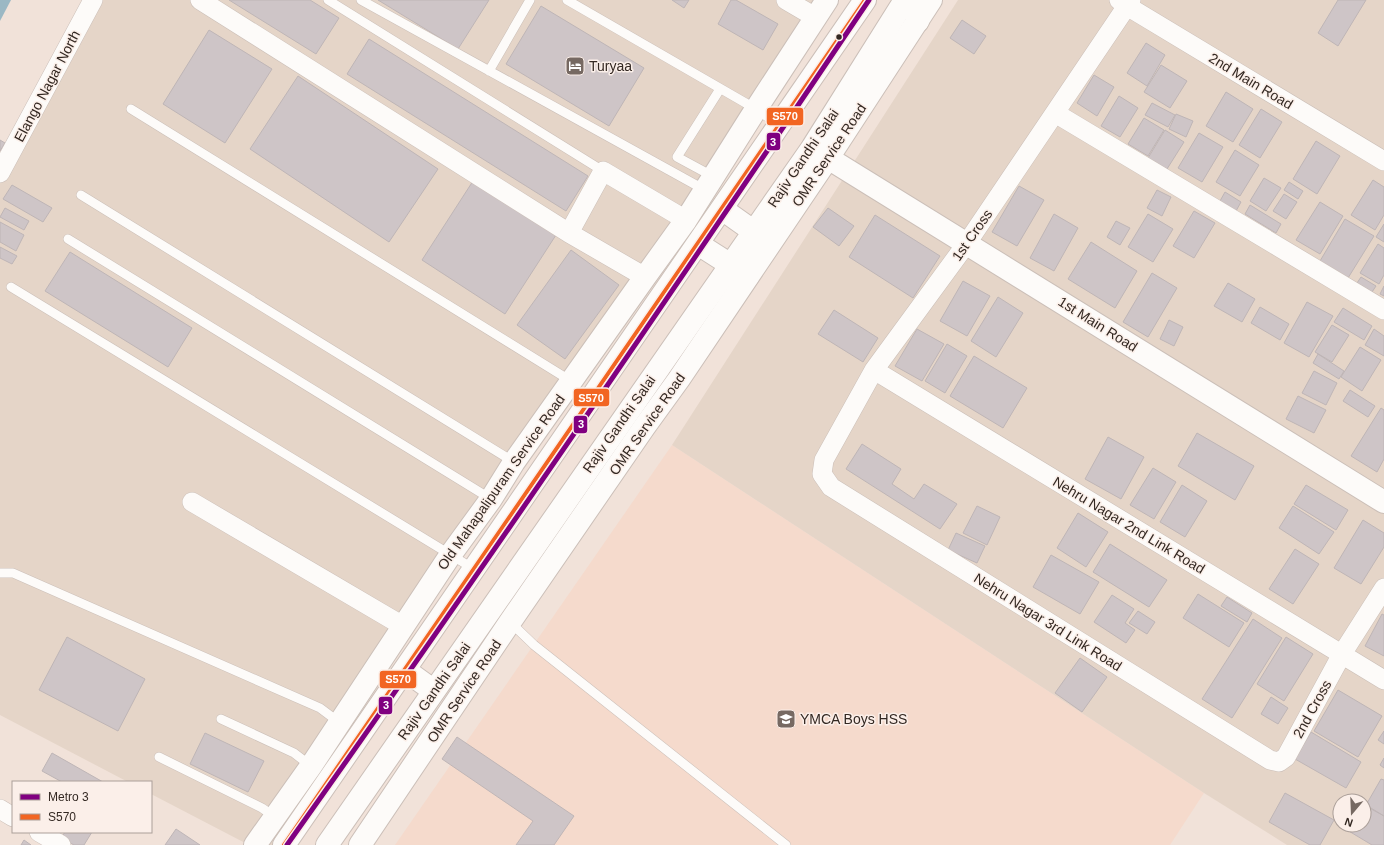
<svg xmlns="http://www.w3.org/2000/svg" width="1384" height="845" font-family="Arial,sans-serif">
<style>
.built{fill:#f5dacc}
.industrial{fill:#e5d5c8;fill-rule:evenodd}
.water{fill:#9bb8c4}
.building{fill:#cec5c7;stroke:#beb5b6}
.lines{fill:none;stroke-linecap:round;stroke-linejoin:round}
.lane-casing{stroke:#cbbfb8;stroke-width:10}
.street-casing{stroke:#cbbfb8;stroke-width:20}
.secondary-casing{stroke:#cbbfb8;stroke-width:24}
.primary-casing{stroke:#cbbfb8;stroke-width:24}
.lane{stroke:#fdfbf9;stroke-width:9}
.street{stroke:#fdfbf9;stroke-width:19}
.secondary{stroke:#fdfbf9;stroke-width:22}
.primary{stroke:#fdfbf9;stroke-width:22}
.bus-1-casing{stroke:#fbefe9;stroke-width:7}
.bus-1{stroke:#f26522;stroke-width:4}
.metro-1-casing{stroke:#fbefe9;stroke-width:8}
.metro-1{stroke:#800080;stroke-width:5}
.bus-dot{fill:#332822;stroke:#fbefe9;stroke-width:1.5}
.labels{text-anchor:middle;dominant-baseline:central;stroke-width:3;stroke-linejoin:round;paint-order:stroke}
.poi-label{font-size:14px;fill:#332822;stroke:#fbefe9;text-anchor:start}
.street-label{font-size:14px;fill:#332822;stroke:#fbefe9}
.line-badge{stroke:#fbefe9;stroke-width:1.5}
.badge-label{font-size:11px;text-anchor:middle;font-weight:bold;fill:#fff}
</style>
<rect width="100%" height="100%" fill="#f1e2d9"/>
<path class="built" d="M 672,445 L 1204,793 L 1170,845 L 395,845 Z"/>
<path class="industrial" d="M 98,0 L 836,0 L 645,277 L 272,845 L 249,845 L 151,794 L 151,782 L 128,782 L 0,715 L 0,177 Z
M 958,0 L 1384,0 L 1384,845 L 1287,845 L 1204,793 L 672,445 ZM 1340,801 L 1364,801 L 1364,825 L 1340,825 Z"/>
<path class="water" d="M 0,0 L 11,0 L 0,21 Z"/>
<path class="building" d="M 229,0 L 310,0 L 339,18 L 316,54 Z
M 378,0 L 489,0 L 458,49 Z
M 672,0 L 689,0 L 684,8 Z
M 731,0 L 736,0 L 778,24 L 763,50 L 718,24 Z
M 1338,0 L 1366,0 L 1338,46 L 1318,33 Z
M 541,6 L 644,68 L 609,126 L 506,64 Z
M 962,20 L 986,36 L 974,54 L 950,38 Z
M 209,30 L 272,69 L 225,143 L 163,104 Z
M 369,39 L 588,176 L 566,211 L 347,74 Z
M 1146,43 L 1165,55 L 1147,86 L 1127,73 Z
M 1161,65 L 1187,81 L 1170,108 L 1144,92 Z
M 1094,75 L 1114,87 L 1097,116 L 1077,103 Z
M 298,76 L 438,169 L 389,242 L 250,149 Z
M 1226,92 L 1253,109 L 1233,142 L 1206,126 Z
M 1119,96 L 1138,108 L 1120,137 L 1101,126 Z
M 1152,103 L 1175,115 L 1168,127 L 1145,115 Z
M 1261,109 L 1282,122 L 1260,158 L 1239,145 Z
M 1176,114 L 1193,121 L 1186,137 L 1169,129 Z
M 1144,118 L 1164,130 L 1148,156 L 1128,144 Z
M 1165,130 L 1184,142 L 1167,169 L 1148,158 Z
M 1199,133 L 1223,147 L 1202,182 L 1178,168 Z
M 0,140 L 5,143 L 0,151 Z
M 1316,141 L 1340,156 L 1317,194 L 1293,179 Z
M 1235,150 L 1259,165 L 1240,196 L 1216,182 Z
M 1264,178 L 1281,188 L 1266,211 L 1250,201 Z
M 1373,180 L 1384,187 L 1384,215 L 1375,230 L 1351,215 Z
M 473,181 L 556,235 L 505,314 L 422,260 Z
M 1289,182 L 1303,191 L 1298,199 L 1284,190 Z
M 12,185 L 52,208 L 43,222 L 3,199 Z
M 1019,186 L 1044,200 L 1017,246 L 992,232 Z
M 1157,190 L 1171,197 L 1162,216 L 1147,208 Z
M 1225,192 L 1241,202 L 1236,211 L 1220,201 Z
M 1284,194 L 1297,202 L 1286,219 L 1273,211 Z
M 1320,202 L 1343,216 L 1320,254 L 1296,240 Z
M 1250,205 L 1281,224 L 1276,233 L 1245,214 Z
M 5,208 L 29,221 L 24,230 L 0,217 Z
M 828,208 L 854,226 L 839,246 L 813,227 Z
M 1194,211 L 1215,223 L 1194,258 L 1173,246 Z
M 1054,214 L 1078,228 L 1054,271 L 1030,258 Z
M 1148,214 L 1173,229 L 1153,262 L 1128,247 Z
M 875,215 L 940,256 L 913,298 L 849,257 Z
M 1345,219 L 1374,236 L 1348,278 L 1320,261 Z
M 1116,221 L 1130,228 L 1120,245 L 1107,237 Z
M 0,222 L 24,235 L 16,251 L 0,242 Z
M 1384,224 L 1384,242 L 1376,237 Z
M 1091,242 L 1137,271 L 1115,308 L 1068,279 Z
M 1378,244 L 1384,248 L 1384,275 L 1379,284 L 1360,273 Z
M 0,247 L 17,256 L 12,264 L 0,258 Z
M 571,250 L 619,285 L 565,359 L 517,325 Z
M 70,252 L 192,328 L 168,367 L 45,291 Z
M 1152,273 L 1177,288 L 1148,337 L 1123,322 Z
M 1361,277 L 1376,286 L 1372,292 L 1357,283 Z
M 963,281 L 990,296 L 967,336 L 940,321 Z
M 1228,283 L 1255,299 L 1242,322 L 1214,306 Z
M 1384,286 L 1384,296 L 1380,294 Z
M 998,297 L 1023,313 L 996,357 L 971,341 Z
M 1307,302 L 1333,316 L 1309,357 L 1284,343 Z
M 1260,307 L 1289,324 L 1280,340 L 1251,323 Z
M 1343,308 L 1372,326 L 1364,340 L 1334,322 Z
M 834,310 L 878,338 L 863,362 L 818,334 Z
M 1169,320 L 1183,327 L 1174,346 L 1160,339 Z
M 1332,325 L 1349,335 L 1332,362 L 1315,352 Z
M 917,329 L 944,344 L 922,381 L 895,366 Z
M 1374,329 L 1384,336 L 1384,356 L 1365,345 Z
M 947,344 L 967,356 L 945,393 L 925,381 Z
M 1360,347 L 1381,360 L 1362,391 L 1341,377 Z
M 1318,354 L 1344,371 L 1339,379 L 1313,363 Z
M 974,356 L 1027,388 L 1003,428 L 950,396 Z
M 1314,371 L 1337,383 L 1326,405 L 1302,393 Z
M 1350,390 L 1375,406 L 1368,417 L 1343,401 Z
M 1298,396 L 1326,410 L 1314,433 L 1286,419 Z
M 1381,408 L 1384,410 L 1384,459 L 1377,472 L 1351,456 Z
M 1197,433 L 1254,466 L 1235,500 L 1178,466 Z
M 1108,437 L 1144,457 L 1121,499 L 1085,479 Z
M 862,444 L 901,469 L 892,484 L 914,499 L 924,484 L 957,504 L 940,529 L 846,469 Z
M 1153,468 L 1176,482 L 1154,519 L 1130,505 Z
M 1182,485 L 1207,501 L 1185,537 L 1160,522 Z
M 1306,485 L 1348,510 L 1336,530 L 1294,504 Z
M 977,506 L 1000,517 L 987,545 L 963,533 Z
M 1293,506 L 1334,532 L 1319,554 L 1279,528 Z
M 1078,513 L 1108,532 L 1086,567 L 1057,548 Z
M 1363,520 L 1384,533 L 1384,547 L 1361,584 L 1334,568 Z
M 956,533 L 985,546 L 977,563 L 948,550 Z
M 1110,544 L 1167,580 L 1149,607 L 1093,572 Z
M 1295,549 L 1319,564 L 1293,604 L 1269,589 Z
M 1051,555 L 1099,582 L 1080,614 L 1033,587 Z
M 1198,594 L 1244,623 L 1229,647 L 1183,618 Z
M 1112,595 L 1134,609 L 1125,623 L 1135,630 L 1126,643 L 1094,622 Z
M 1227,597 L 1252,613 L 1247,622 L 1221,606 Z
M 1138,611 L 1155,622 L 1147,634 L 1129,623 Z
M 1382,614 L 1384,615 L 1384,656 L 1365,646 Z
M 1253,619 L 1282,638 L 1232,718 L 1202,699 Z
M 67,637 L 145,679 L 118,731 L 39,690 Z
M 1286,637 L 1313,654 L 1284,701 L 1257,684 Z
M 1080,658 L 1107,677 L 1082,712 L 1055,693 Z
M 1338,690 L 1382,716 L 1358,757 L 1314,731 Z
M 1271,697 L 1288,708 L 1278,724 L 1261,714 Z
M 1384,731 L 1384,744 L 1378,740 Z
M 1311,732 L 1361,762 L 1346,788 L 1295,759 Z
M 205,733 L 264,761 L 248,792 L 190,764 Z
M 457,737 L 574,816 L 554,845 L 516,845 L 533,821 L 442,759 Z
M 52,753 L 103,782 L 62,782 L 42,771 Z
M 1384,758 L 1384,768 L 1380,765 Z
M 1381,779 L 1384,780 L 1384,816 L 1366,805 Z
M 1285,793 L 1334,820 L 1320,845 L 1310,845 L 1269,822 Z
M 1364,805 L 1384,816 L 1384,845 L 1372,845 L 1347,830 L 1350,825 L 1364,825 Z
M 176,829 L 200,845 L 165,845 Z
M 65,832 L 92,832 L 84,845 L 74,845 L 61,838 Z
M 24,840 L 31,845 L 21,845 Z"/>
<g class="lines">
<g class="lane-casing">
<path id="lane" d="M 328,0 L 603,171
M 361,0 L 705,190
M 567,0 L 756,109 L 779,125
M 489,71 L 530,0
M 131,109 L 571,381
M 714,177 L 677,157 L 720,89
M 81,195 L 514,462
M 68,239 L 491,499
M 11,287 L 474,569
M 0,573 L 13,573 L 320,708 L 340,723
M 510,622 L 534,645 L 786,845
M 221,719 L 294,753 L 311,766
M 159,757 L 262,808 L 275,817"/>
</g>
<g class="street-casing">
<path id="street" d="M 200,0 L 569,233 L 645,277
M 786,0 L 815,17
M 1119,0 L 1127,6 L 1384,161
M 1131,0 L 967,243 L 874,370 L 824,460 L 822,474 L 831,487 L 1270,760 L 1279,762 L 1286,757 L 1342,654 L 1384,588
M 1055,113 L 1384,310
M 0,173 L 93,0
M 569,233 L 603,171 L 686,220
M 874,370 L 1384,680
M 192,502 L 403,626
M 0,809 L 13,817
M 39,832 L 61,845"/>
</g>
<g class="secondary-casing">
<path id="secondary" d="M 815,150 L 1384,502
M 255,845 L 311,766 L 451,554 L 491,499 L 514,462 L 645,277 L 686,220 L 756,109 L 827,0
M 360,845 L 510,622 L 645,426 L 679,379 L 828,158 L 931,0"/>
</g>
<g class="primary-casing">
<path id="primary" d="M 916,0 L 918,21
M 722,209 L 770,243
M 698,244 L 748,276
M 405,670 L 434,691
M 284,845 L 865,0
M 327,845 L 812,148 L 905,0"/>
</g>
<use href="#lane" class="lane"/>
<use href="#street" class="street"/>
<use href="#secondary" class="secondary"/>
<use href="#primary" class="primary"/>
<g class="bus-1-casing">
<path id="bus-1" d="M 284,845 L 865,0"/>
</g>
<use href="#bus-1" class="bus-1"/>
<g class="metro-1-casing">
<path id="metro-1" d="M 287,845 C 485,566 678,284 869,0"/>
</g>
<use href="#metro-1" class="metro-1"/>
</g>
<defs>
<g id="hotel-square" transform="scale(1)"><rect x="-9" y="-9" width="18" height="18" rx="4" fill="#766962" stroke="#fbefe9"/><path d="M-6-4.5h1.5V1H6V5H4.5V3h-9V5H-6ZM-4 0a1.8 1.8 0 1 1 3.6 0ZM.5 0V-2.5h3Q6-2.5 6 0Z" fill="#fff"/></g>
<g id="school-square" transform="scale(1)"><rect x="-9" y="-9" width="18" height="18" rx="4" fill="#766962" stroke="#fbefe9"/><path d="M0-5L7-2L0 1L-7-2ZM-4 1L0 2.5L4 1V4Q0 6-4 4Z" fill="#fff"/></g>
</defs>
<g fill-rule="evenodd">
<use href="#hotel-square" x="575" y="66"/>
<use href="#school-square" x="786" y="719"/>
</g>
<circle class="bus-dot" cx="839" cy="37" r="3.5"/>
<g class="labels">
<g class="poi-label">
<text x="589" y="66">Turyaa</text>
<text x="800" y="719">YMCA Boys HSS</text>
</g>
<g class="street-label">
<text transform="translate(1251 81) rotate(31)">2nd Main Road</text>
<text transform="translate(47 86) rotate(-62)">Elango Nagar North</text>
<text transform="translate(829 155) rotate(-56)">OMR Service Road</text>
<text transform="translate(803 158) rotate(-56)">Rajiv Gandhi Salai</text>
<text transform="translate(972 235) rotate(-55)">1st Cross</text>
<text transform="translate(1098 324) rotate(32)">1st Main Road</text>
<text transform="translate(619 424) rotate(-55)">Rajiv Gandhi Salai</text>
<text transform="translate(647 424) rotate(-55)">OMR Service Road</text>
<text transform="translate(501 482) rotate(-55)">Old Mahapalipuram Service Road</text>
<text transform="translate(1129 525) rotate(31)">Nehru Nagar 2nd Link Road</text>
<text transform="translate(1048 622) rotate(32)">Nehru Nagar 3rd Link Road</text>
<text transform="translate(434 691) rotate(-55)">Rajiv Gandhi Salai</text>
<text transform="translate(464 691) rotate(-56)">OMR Service Road</text>
<text transform="translate(1312 709) rotate(-61)">2nd Cross</text>
</g>
</g>
<g class="line-badge">
<rect x="766" y="107" width="38" height="19" rx="4" fill="#f26522"/>
<rect x="766" y="132" width="15" height="19" rx="4" fill="#800080"/>
<rect x="573" y="388" width="37" height="19" rx="4" fill="#f26522"/>
<rect x="573" y="415" width="15" height="19" rx="4" fill="#800080"/>
<rect x="379" y="670" width="38" height="19" rx="4" fill="#f26522"/>
<rect x="378" y="696" width="15" height="19" rx="4" fill="#800080"/>
</g>
<g class="badge-label">
<text x="785" y="120">S570</text>
<text x="773" y="146">3</text>
<text x="591" y="402">S570</text>
<text x="581" y="428">3</text>
<text x="398" y="683">S570</text>
<text x="386" y="709">3</text>
</g>
<rect x="12" y="781" width="140" height="52" fill="#fbefe9" stroke="#ab9f99"/>
<rect x="20" y="794" width="20" height="6" fill="#800080" stroke="#ab9f99"/>
<text x="48" y="801" font-size="12" fill="#332822">Metro 3</text>
<rect x="20" y="814" width="20" height="6" fill="#f26522" stroke="#ab9f99"/>
<text x="48" y="821" font-size="12" fill="#332822">S570</text>
<g transform="translate(1352 813) rotate(199)"><circle r="19" fill="#fbefe9" stroke="#ab9f99"/>
<path d="M0-3L7 15L0 10L-7 15Z" fill="#766962"/>
<text y="-6" font-size="11" font-weight="bold" text-anchor="middle" fill="#332822">N</text>
</g>
</svg>
